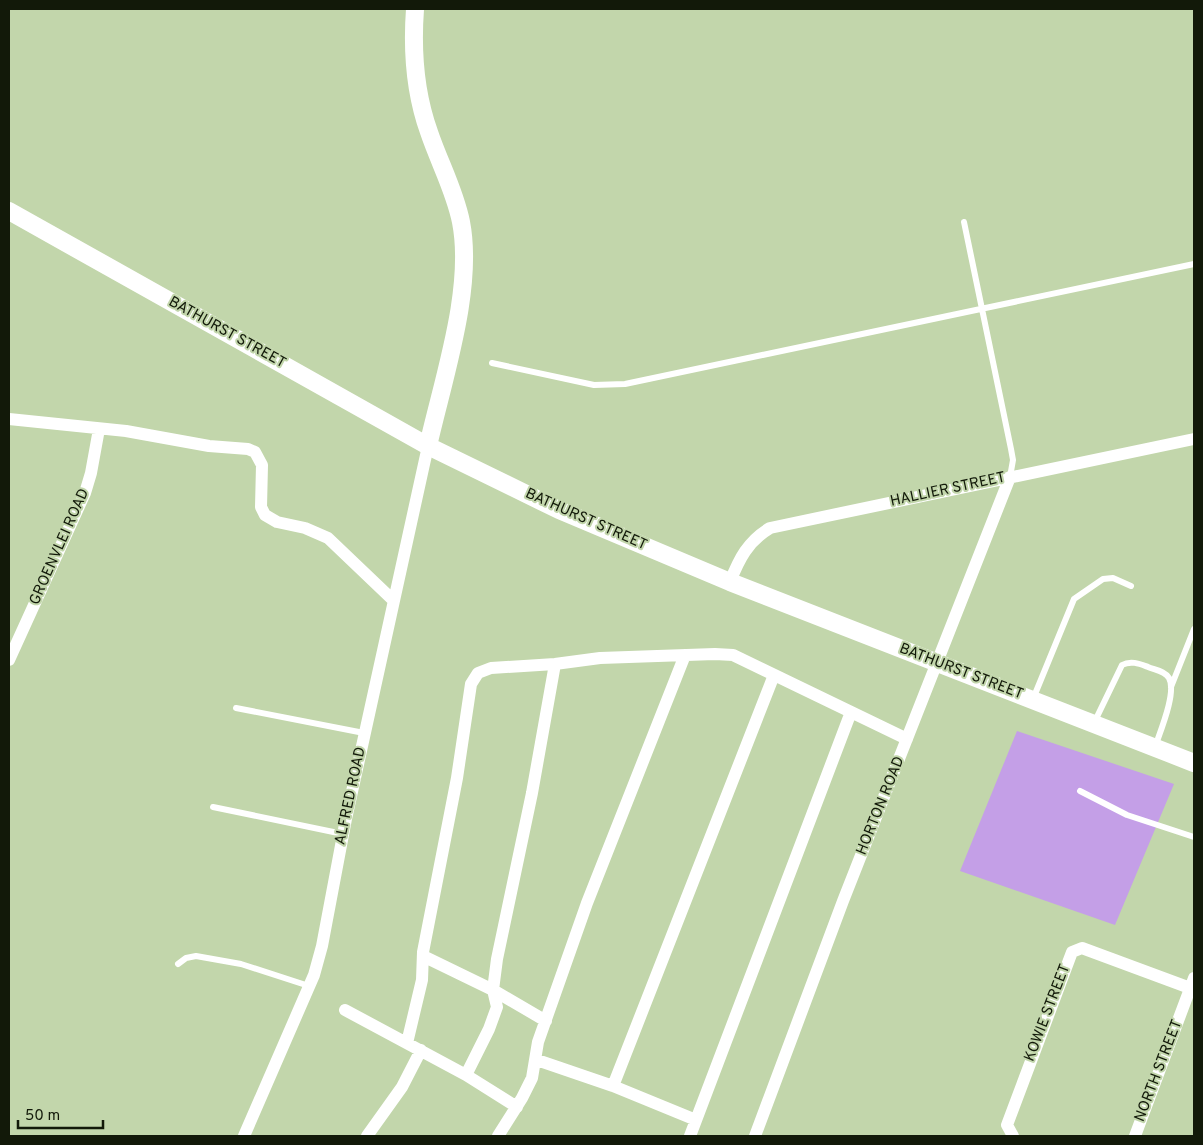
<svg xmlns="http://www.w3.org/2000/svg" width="1203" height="1145" font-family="Overpass,sans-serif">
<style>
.green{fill:#c49fe7}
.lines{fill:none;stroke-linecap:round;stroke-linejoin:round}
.lane{stroke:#fff;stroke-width:6}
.street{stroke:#fff;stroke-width:12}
.secondary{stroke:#fff;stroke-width:18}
.labels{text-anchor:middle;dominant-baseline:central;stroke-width:4;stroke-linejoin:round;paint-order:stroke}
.street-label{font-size:15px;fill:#121909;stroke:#c2d6ab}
</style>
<rect width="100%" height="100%" fill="#c2d6ab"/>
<path class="green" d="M 1017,731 L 1174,784 L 1115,925 L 960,871 Z"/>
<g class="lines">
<path class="lane" d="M 964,222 L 1011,449 L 1013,460 L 1010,477
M 492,363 L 594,385 L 625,384 L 1194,264
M 1171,687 L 1194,629
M 1033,699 L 1074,599 L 1103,579 L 1113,578 L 1131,586
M 236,708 L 364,733
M 1094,723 L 1122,665 C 1131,660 1140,664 1148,667 C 1155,670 1165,671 1169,678 C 1177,692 1160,732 1155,747
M 1080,791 L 1127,815 L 1194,837
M 213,807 L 343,834
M 178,964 L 186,958 L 196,956 L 241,964 L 309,986"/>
<path class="street" d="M 9,419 L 126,431 L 209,446 L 248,449 L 255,452 L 262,465 L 261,507 L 265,515 L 277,522 L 305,528 L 328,538 L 394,601
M 730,582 C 739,559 748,541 770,528 L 1194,439
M 9,660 L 85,493 L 91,473 L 99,429
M 423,956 L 493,990 L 546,1021
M 345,1010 L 466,1075 L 517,1107
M 407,1043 L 422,980 L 423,952 L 457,778 L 471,684 L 478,673 L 491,668 L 555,664 L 600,658 L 715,654 L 733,655 L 907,739
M 537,1060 L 613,1086 L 696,1120
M 466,1075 L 489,1029 L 497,1007 L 493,990 L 497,959 L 532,793 L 555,664
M 613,1086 L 774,675
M 244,1136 L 314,975 L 322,946 L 346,819 L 428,446
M 367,1136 L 402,1087 L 421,1050
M 498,1136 L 522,1098 L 532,1078 L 538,1042 L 587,903 L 685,655
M 690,1136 L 851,712
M 755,1136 L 843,901 L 1010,477
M 1013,1136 L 1007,1125 L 1010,1117 L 1072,952 L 1082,948 L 1190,988
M 1135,1136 L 1194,978"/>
<path class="secondary" d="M 415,9 C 412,50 415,93 429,132 C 439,162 455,191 461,222 C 474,289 443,379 428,446
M 9,211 L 428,446 L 559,510 L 730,582 L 1194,763"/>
</g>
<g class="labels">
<g class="street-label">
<text transform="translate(227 333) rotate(29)">BATHURST STREET</text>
<text transform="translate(948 490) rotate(-12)">HALLIER STREET</text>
<text transform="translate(586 520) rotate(24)">BATHURST STREET</text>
<text transform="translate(60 547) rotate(-66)">GROENVLEI ROAD</text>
<text transform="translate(961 672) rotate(21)">BATHURST STREET</text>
<text transform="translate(351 796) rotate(-78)">ALFRED ROAD</text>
<text transform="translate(881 806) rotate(-68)">HORTON ROAD</text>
<text transform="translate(1048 1013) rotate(-69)">KOWIE STREET</text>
<text transform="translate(1159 1071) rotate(-69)">NORTH STREET</text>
</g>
</g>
<rect width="1203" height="1145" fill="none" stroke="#121909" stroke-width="20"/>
<path d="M18 1120v8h85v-8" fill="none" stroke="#121909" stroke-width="2.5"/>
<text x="25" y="1120" font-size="15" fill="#121909" stroke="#c2d6ab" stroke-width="4" paint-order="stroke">50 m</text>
</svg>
